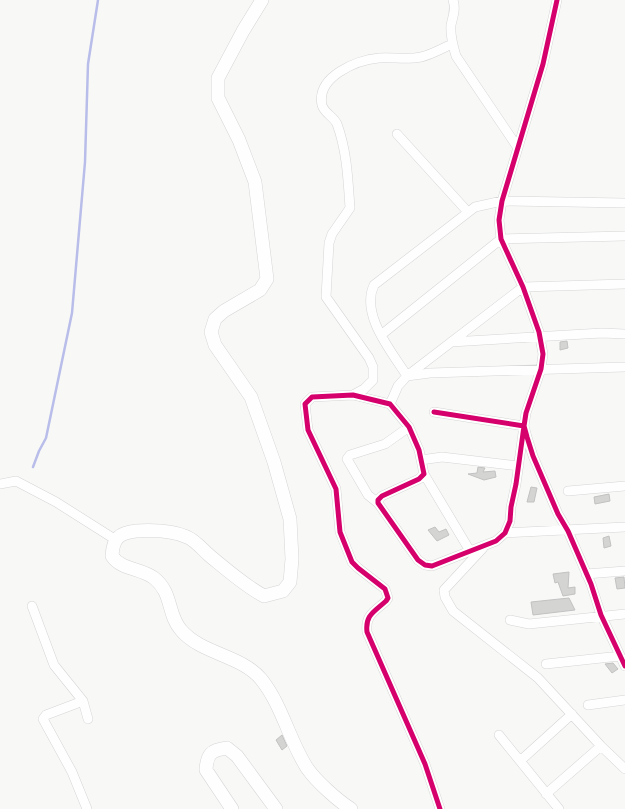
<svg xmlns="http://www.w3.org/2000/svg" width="625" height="809" font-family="'Noto Sans',sans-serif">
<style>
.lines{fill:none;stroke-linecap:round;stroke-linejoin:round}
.stream{stroke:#b9bde9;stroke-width:2.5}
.building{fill:#d4d5d3;stroke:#c1c2c1}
.street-casing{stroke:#d4d5d4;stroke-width:10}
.secondary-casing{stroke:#d4d5d4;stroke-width:14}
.street{stroke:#fefefe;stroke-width:9}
.secondary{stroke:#fefefe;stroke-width:13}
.cycleway-casing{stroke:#fff;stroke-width:8}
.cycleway{stroke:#d6006c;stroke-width:5}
</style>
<rect width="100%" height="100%" fill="#f8f9f7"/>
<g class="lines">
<path class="stream" d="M 33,467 L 39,451 L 46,438 L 72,313 L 85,162 L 88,64 L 98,0"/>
</g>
<path class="building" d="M 567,341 L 568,348 L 560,350 L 560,342 Z
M 478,467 L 485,468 L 483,472 L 495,471 L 496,477 L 484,480 L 468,474 L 477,473 Z
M 531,487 L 537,488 L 534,502 L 527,502 Z
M 609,494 L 610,501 L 595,504 L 594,497 Z
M 435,527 L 439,532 L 446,529 L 449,535 L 437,541 L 428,530 Z
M 609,536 L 611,546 L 604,548 L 603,538 Z
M 569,572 L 568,588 L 575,587 L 575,594 L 563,596 L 558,582 L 555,583 L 553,574 Z
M 624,577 L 625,588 L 617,589 L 615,578 Z
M 569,598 L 575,610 L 533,615 L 531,602 Z
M 613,663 L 618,669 L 612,673 L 605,664 Z
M 282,735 L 287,746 L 282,750 L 276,740 Z"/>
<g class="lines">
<g class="street-casing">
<path id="street" d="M 453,0 C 456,9 453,16 451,25 C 450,35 453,46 456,56 L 518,148
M 557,0 L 543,64 L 502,201 L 499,220 L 501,239 L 523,287 L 539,332 L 543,354 L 541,369 L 526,413 L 524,426 L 527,437 L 533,456 L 558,514 L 568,531 L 591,584 L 601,615 L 625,666
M 397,134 L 467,211
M 625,203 L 502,201 L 475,207 L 374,285 C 360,315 392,352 407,376 L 430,373 L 625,367
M 381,335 L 501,239 L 625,236
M 451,342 L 602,333 L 625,334
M 353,395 L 364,389 L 373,380 L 373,367 L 369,358 L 326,297 L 329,243 L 332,234 L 350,208 C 348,180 347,151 337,124 C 334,117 324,113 322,105 C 316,77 356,60 379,58 C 393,57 407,60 421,57 C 431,55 443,48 452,44
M 390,404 L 398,386 L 407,376 L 523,287 L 625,284
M 434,412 L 524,426 L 516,484 L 511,507 L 510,521 L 505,533 L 496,541 L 432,566 L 425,565 L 418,560 L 378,503 L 378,500 L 382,496 L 419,479 L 424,474 L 419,450 L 409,427 L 390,404 L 353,395 L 312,397 L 305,404 L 308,430 L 336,489 L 340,532 L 352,562 L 358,568 L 385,589 L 388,598 L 386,601 C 374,612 365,615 367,632 L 425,764 L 440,809
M 421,460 L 442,457 L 519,466
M 424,474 L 470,551
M 0,484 L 16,481 L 56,502 L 116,540
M 568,491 L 625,486
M 378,503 L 368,495 L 347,459 L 350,455 L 385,444 L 409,427
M 505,533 L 625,527
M 483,548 L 444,590 L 445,597 L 453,611 L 538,678 L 601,746 L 625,769
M 586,574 L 625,571
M 32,606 L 54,665 L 83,701 L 88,719
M 510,620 L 529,624 L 625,614
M 546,664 L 620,656
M 83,701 L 46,715 L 43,719 L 72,772 L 87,809
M 588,705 L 625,700
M 499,735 L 559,809
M 520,761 L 572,714
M 546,794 L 601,746"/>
</g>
<g class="secondary-casing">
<path id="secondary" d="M 262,0 L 243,31 L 218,78 L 218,98 L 239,140 L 255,182 L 267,279 L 260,290 L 224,311 L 215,319 L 211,332 L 215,345 L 251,397 L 274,462 L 290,519 L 292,559 L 290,582 L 283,591 L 264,596 C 245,586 227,570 210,556 C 203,550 195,540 187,537 C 171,530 153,530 136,531 C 119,533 113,538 112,556 C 121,570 141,568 154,578 C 173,593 167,614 181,630 C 201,654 241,655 261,679 C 282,705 289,740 307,768 C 316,781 337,800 351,809
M 232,809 L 206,770 C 207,754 211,750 227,748 L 237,756 L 276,809"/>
</g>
<use href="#street" class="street"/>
<use href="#secondary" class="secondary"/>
<g class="cycleway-casing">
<path id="cycleway" d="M 557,0 L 543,64 L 502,201 L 499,220 L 501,239 L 523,287 L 539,332 L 543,354 L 541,369 L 526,413 L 524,426 L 527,437 L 533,456 L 558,514 L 568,531 L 591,584 L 601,615 L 625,666
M 434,412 L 524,426 L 516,484 L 511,507 L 510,521 L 505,533 L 496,541 L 432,566 L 425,565 L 418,560 L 378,503 L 378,500 L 382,496 L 419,479 L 424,474 L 419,450 L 409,427 L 390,404 L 353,395 L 312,397 L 305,404 L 308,430 L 336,489 L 340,532 L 352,562 L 358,568 L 385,589 L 388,598 L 386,601 C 374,612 365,615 367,632 L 425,764 L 440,809"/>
</g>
<use href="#cycleway" class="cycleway"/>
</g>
</svg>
